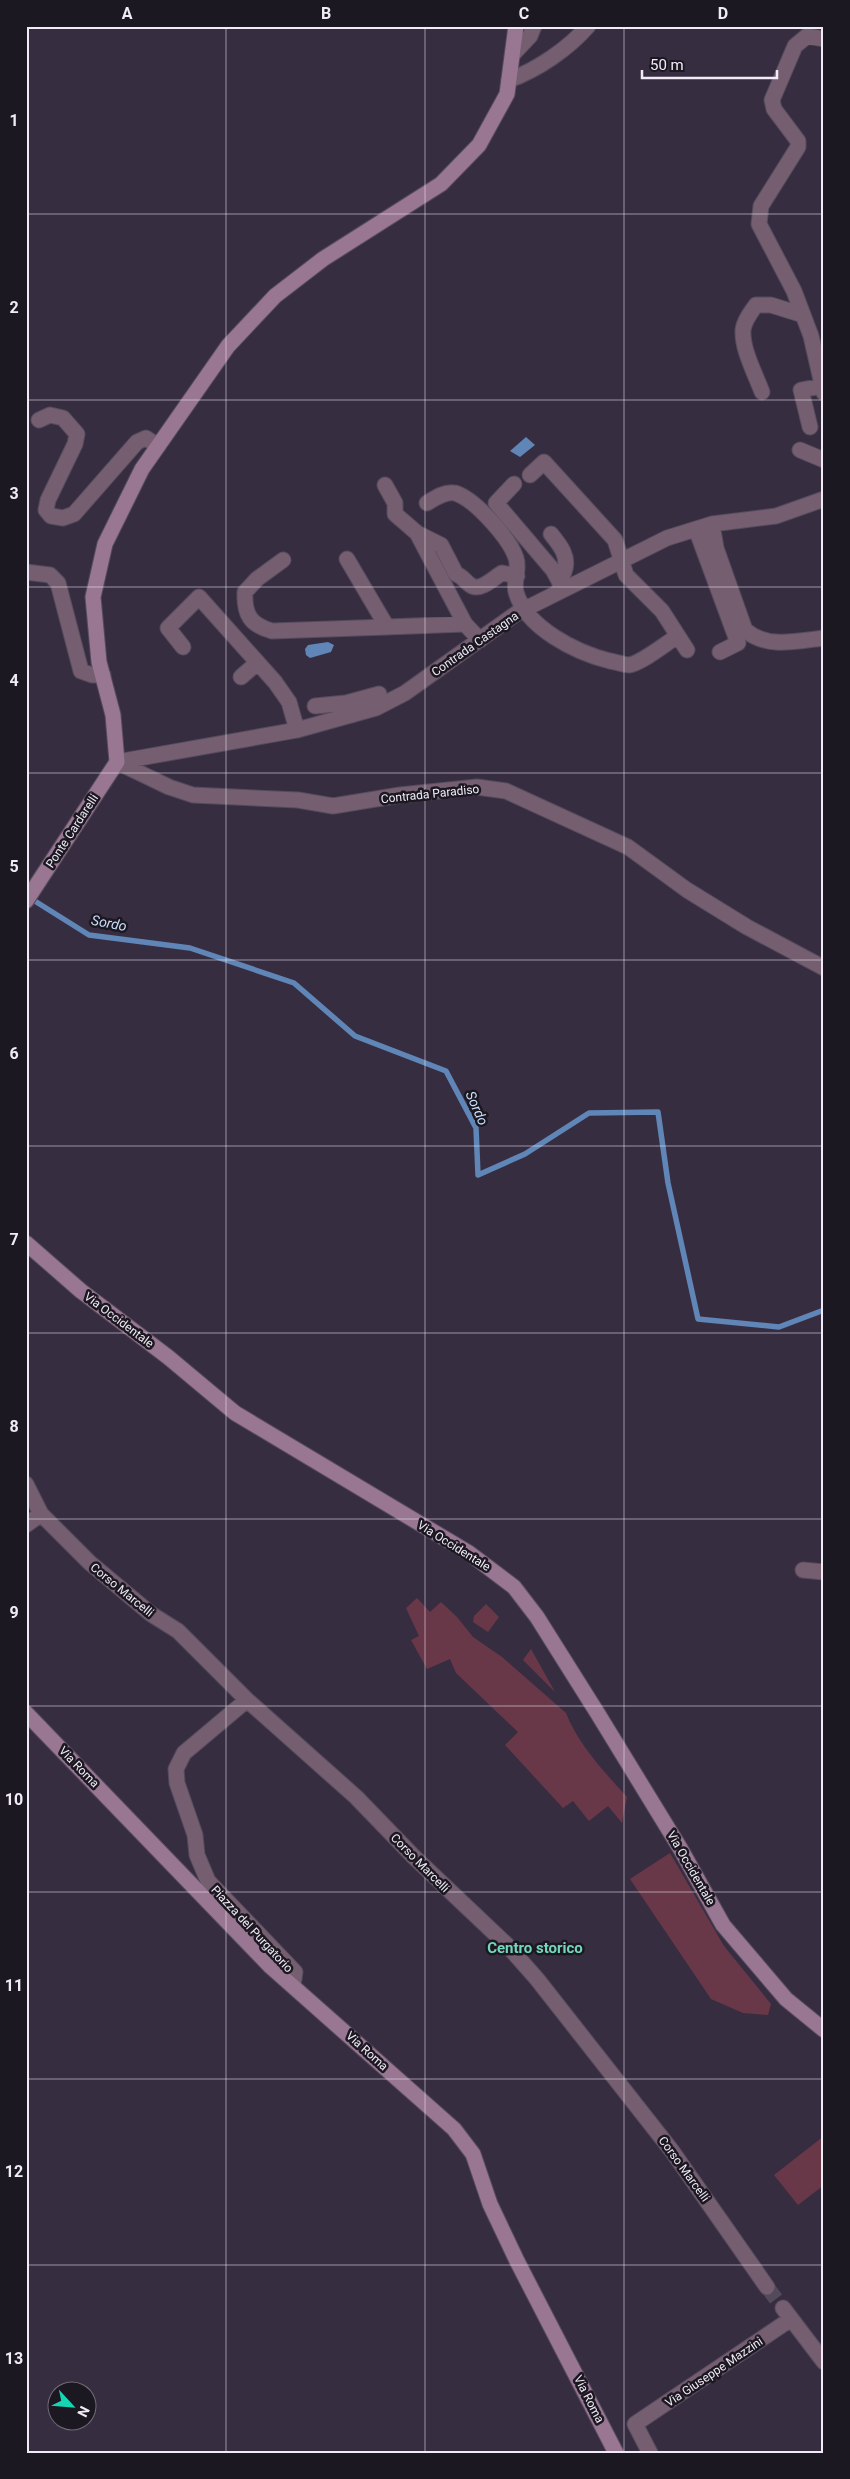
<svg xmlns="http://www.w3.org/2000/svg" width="850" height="2479" font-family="Roboto,sans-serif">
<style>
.green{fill:#693848}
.water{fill:#5f86b7}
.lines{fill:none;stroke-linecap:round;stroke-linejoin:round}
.stream{stroke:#5f86b7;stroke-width:5.5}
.street-tunnel{stroke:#534a5c;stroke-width:15;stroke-dasharray:15 8;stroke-linecap:butt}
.street-casing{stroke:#554b5e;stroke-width:17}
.secondary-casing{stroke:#554b5e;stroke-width:17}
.street{stroke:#745e6f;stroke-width:15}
.secondary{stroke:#997692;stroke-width:15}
.grid{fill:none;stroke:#f1ebf8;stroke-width:1;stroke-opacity:0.55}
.labels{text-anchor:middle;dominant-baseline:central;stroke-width:5;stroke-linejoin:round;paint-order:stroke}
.street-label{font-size:12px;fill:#f1ebf8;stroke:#1c1821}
.water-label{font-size:14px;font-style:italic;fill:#c8defb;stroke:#1c1821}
.quarter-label{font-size:15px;font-weight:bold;fill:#74d6bd;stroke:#1c1821}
.neatline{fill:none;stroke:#f1ebf8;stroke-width:2}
.grid-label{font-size:16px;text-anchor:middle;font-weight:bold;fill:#f1ebf8}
</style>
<rect width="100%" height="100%" fill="#372d41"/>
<path class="green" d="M 417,1598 L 430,1612 L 441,1602 L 457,1617 L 473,1637 L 502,1657 L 566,1713 C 578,1744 605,1773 627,1797 L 622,1823 L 608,1806 L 589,1821 L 573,1801 L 563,1808 L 505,1745 L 518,1732 L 456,1673 L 450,1659 L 427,1669 L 411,1640 L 419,1636 L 406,1608 Z
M 486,1604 L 499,1617 L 488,1632 L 473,1622 L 474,1616 Z
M 531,1649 L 555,1692 L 523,1660 Z
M 670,1853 L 724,1946 L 771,2004 L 768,2015 L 743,2013 L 711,1999 L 630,1879 Z
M 824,2136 L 824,2185 L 798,2205 L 774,2175 Z"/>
<path class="water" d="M 526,437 L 535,445 L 520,457 L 510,451 Z
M 328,642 L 334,645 L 331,652 L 310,658 L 306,655 L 305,649 L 308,645 Z"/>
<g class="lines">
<path class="stream" d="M 30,898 L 89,935 L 190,948 L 294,983 L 355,1036 L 446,1071 L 476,1128 L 478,1175 L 525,1154 L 589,1113 L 658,1112 L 668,1183 L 698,1319 L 779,1327 L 824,1310"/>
<path class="street-tunnel" d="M 767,2287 L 783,2308"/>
<g class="street-casing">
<path id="street" d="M 824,39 L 807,36 L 795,46 L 772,100 L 774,109 L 798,141 L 798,147 L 761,206 L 759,224 L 794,291 L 811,336 L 824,393
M 513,54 L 530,36 L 534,26
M 509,80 C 537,70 568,49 588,26
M 762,392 C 755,373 742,350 743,330 C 744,321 751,312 756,305 L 771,305 L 803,315
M 39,420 L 50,415 L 63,418 L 77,434 L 75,444 L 48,500 L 46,510 L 51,516 L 63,518 L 74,514 L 137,442 L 146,438 L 158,446
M 810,427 L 801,390 L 822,386
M 800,450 L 824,460
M 530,475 L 544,462 L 615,540 L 626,575 L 662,611 L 687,650
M 514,484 L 496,503 L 553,570 L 559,581
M 385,485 L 395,503 L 395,514 L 417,533 L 465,624 L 480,640
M 427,503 C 435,498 445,491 455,493 C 475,499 510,539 516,558 C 520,569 513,582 516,592 C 526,628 577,653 610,661 C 616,662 624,665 629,665 C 642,663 666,643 678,636
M 712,524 L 716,548 L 745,630 C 767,649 796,641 824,638
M 696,529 L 738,643 L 720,652
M 417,533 L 441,545 L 456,574 C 464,577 465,582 472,586 C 481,591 495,577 502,573 L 517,576
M 551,534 C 560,545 570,557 564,572 C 562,578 559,581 560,588
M 347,559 L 387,627 L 465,624
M 283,560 L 257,579 L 245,592 C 244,614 250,625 272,631 L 387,627
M 26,572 L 50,575 L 58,583 L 81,671 L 92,675 L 103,675
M 183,647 L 168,628 L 199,597 L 275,682 L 289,702 L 297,730
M 241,677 L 257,663
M 346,703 L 379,694
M 315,706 L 346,703 L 352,715
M 117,762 L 297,730 L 376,708 L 405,693 L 517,613 L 667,538 L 712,524 L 776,516 L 824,499
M 117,762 L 169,787 L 193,795 L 298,800 L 333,806 L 400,795 L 477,787 L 506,791 L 628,847 L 687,890 L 747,927 L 824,968
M 26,1484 L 41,1514 L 90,1563 L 151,1614 L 178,1631 L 247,1700 L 356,1797 L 414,1857 L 507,1945 L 537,1979 L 672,2151 L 767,2287
M 26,1525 L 41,1514
M 803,1570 L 824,1572
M 247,1700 L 184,1753 L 176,1769 L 177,1783 L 195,1835 L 197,1855 L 208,1881 L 295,1972 L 293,1985
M 783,2308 L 824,2362
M 650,2453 L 635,2424 L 791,2319"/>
</g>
<g class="secondary-casing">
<path id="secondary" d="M 26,901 L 117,762 L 113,715 L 99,662 L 93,597 L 105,544 L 142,469 L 228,346 L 275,296 L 323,259 L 441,184 L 479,145 L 507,94 L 516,26
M 26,1243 L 81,1291 L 168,1357 L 235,1413 L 469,1553 L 514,1587 L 537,1617 L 598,1714 L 680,1848 L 723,1925 L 786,1999 L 824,2030
M 26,1713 L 271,1967 L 454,2129 L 473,2154 L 490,2204 L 517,2261 L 616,2453"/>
</g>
<use href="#street" class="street"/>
<use href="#secondary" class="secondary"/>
</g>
<path class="grid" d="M 226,26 L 226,2453M 425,26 L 425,2453M 624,26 L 624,2453M 26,214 L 824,214M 26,400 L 824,400M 26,587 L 824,587M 26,773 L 824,773M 26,960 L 824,960M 26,1146 L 824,1146M 26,1333 L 824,1333M 26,1519 L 824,1519M 26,1706 L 824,1706M 26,1892 L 824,1892M 26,2079 L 824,2079M 26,2265 L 824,2265"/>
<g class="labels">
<g class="street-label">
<text transform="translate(475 644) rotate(-35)">Contrada Castagna</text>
<text transform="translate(430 794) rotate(-6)">Contrada Paradiso</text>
<text transform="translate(72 831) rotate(-57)">Ponte Cardarelli</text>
<text transform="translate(119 1320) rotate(37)">Via Occidentale</text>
<text transform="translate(454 1546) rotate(32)">Via Occidentale</text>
<text transform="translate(122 1590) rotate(39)">Corso Marcelli</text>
<text transform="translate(79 1767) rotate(46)">Via Roma</text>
<text transform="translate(420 1863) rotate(45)">Corso Marcelli</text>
<text transform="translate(691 1868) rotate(60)">Via Occidentale</text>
<text transform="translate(252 1929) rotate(47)">Piazza del Purgatorio</text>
<text transform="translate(367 2051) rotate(42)">Via Roma</text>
<text transform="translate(684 2169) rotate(54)">Corso Marcelli</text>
<text transform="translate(714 2372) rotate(-34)">Via Giuseppe Mazzini</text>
<text transform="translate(589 2399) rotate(63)">Via Roma</text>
</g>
<g class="water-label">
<text transform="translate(109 923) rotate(11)">Sordo</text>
<text transform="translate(477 1108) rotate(66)">Sordo</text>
</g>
<g class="quarter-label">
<text x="535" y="1948">Centro storico</text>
</g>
</g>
<rect width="850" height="2479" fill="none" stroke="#1c1821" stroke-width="55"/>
<g transform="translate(72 2406) rotate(116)"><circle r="24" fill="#1c1821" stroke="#716c77"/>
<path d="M0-4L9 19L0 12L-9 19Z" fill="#15d5b3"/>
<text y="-8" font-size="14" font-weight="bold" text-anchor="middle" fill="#f1ebf8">N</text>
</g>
<path d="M642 70v8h135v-8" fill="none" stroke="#f1ebf8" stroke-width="2.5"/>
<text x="650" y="70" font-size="15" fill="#f1ebf8" stroke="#1c1821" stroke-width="4" paint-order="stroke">50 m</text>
<rect x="28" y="28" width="794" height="2424" class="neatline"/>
<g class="grid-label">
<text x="127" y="19">A</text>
<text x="326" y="19">B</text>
<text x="524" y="19">C</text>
<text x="723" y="19">D</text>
<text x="14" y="126">1</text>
<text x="14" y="313">2</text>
<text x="14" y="499">3</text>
<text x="14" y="686">4</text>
<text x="14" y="872">5</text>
<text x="14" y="1059">6</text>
<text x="14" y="1245">7</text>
<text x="14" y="1432">8</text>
<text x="14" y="1618">9</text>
<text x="14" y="1805">10</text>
<text x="14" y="1991">11</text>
<text x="14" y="2177">12</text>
<text x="14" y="2364">13</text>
</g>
</svg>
